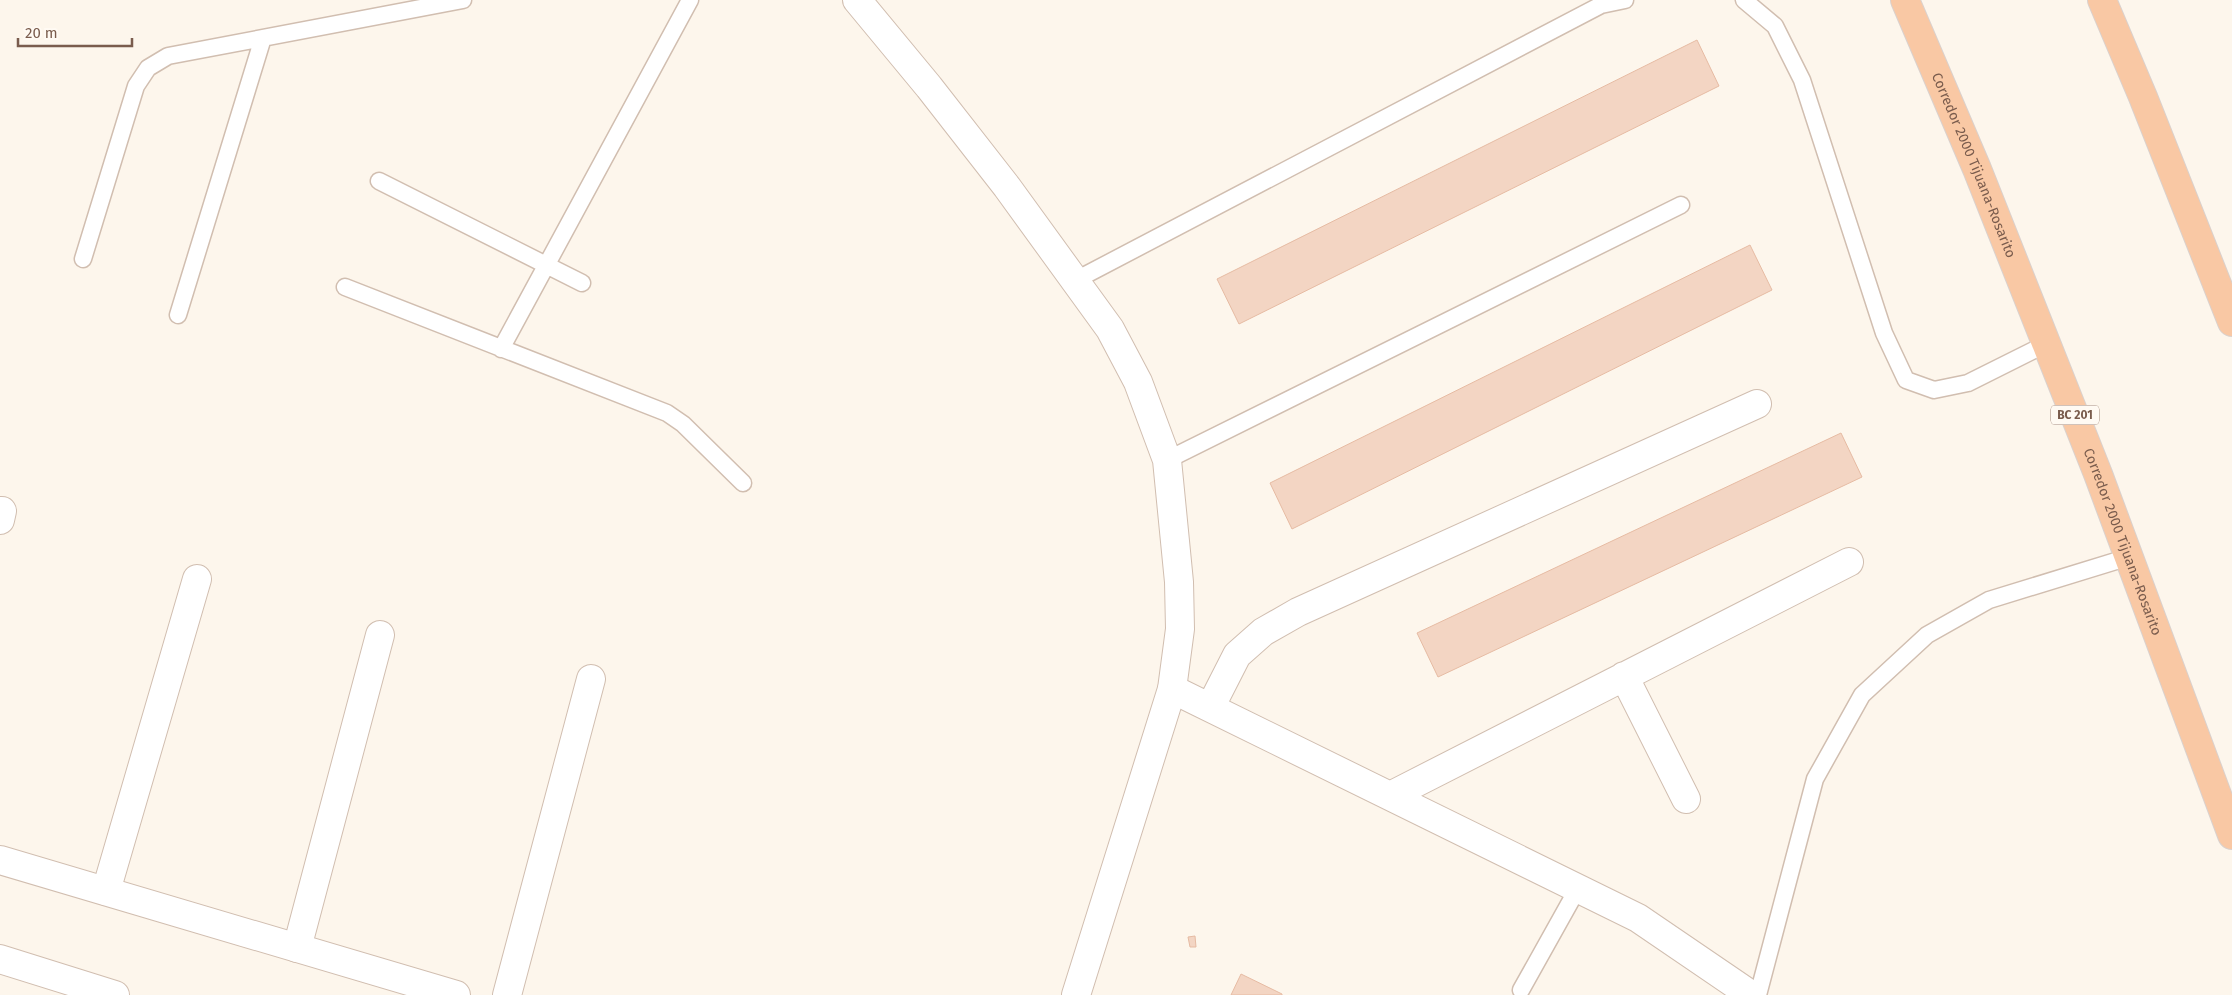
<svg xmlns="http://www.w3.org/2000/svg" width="2232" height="995" font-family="'Fira Sans',sans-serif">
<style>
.building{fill:#f3d5c3;stroke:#e6bba3}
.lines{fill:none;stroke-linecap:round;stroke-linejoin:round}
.service-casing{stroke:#d1beb0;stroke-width:19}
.minor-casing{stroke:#d1beb0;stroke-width:30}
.tertiary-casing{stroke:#d1beb0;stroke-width:30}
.trunk-casing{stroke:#dad1cd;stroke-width:30}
.service{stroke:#fff;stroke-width:16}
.minor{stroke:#fff;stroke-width:28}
.tertiary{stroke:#fff;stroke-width:28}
.trunk{stroke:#f9c8a4;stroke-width:28}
.labels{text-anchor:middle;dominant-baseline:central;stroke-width:4.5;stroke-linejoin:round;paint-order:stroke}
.shield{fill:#fffaf3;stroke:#a28b7f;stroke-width:1}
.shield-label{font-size:12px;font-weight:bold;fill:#7a5c4d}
.street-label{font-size:14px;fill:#7a5c4d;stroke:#fffaf3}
</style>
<rect width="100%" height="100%" fill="#fdf6ec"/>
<path class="building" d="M 1697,40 L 1719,86 L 1239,324 L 1217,279 Z
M 1750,245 L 1772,290 L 1292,529 L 1270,483 Z
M 1841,433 L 1862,477 L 1438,677 L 1417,633 Z
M 1195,936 L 1196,947 L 1190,947 L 1188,937 Z
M 1241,974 L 1282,994 L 1282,995 L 1231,995 Z"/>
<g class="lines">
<g class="service-casing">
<path id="service" d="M 1744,0 L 1775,26 L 1802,80 L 1884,333 L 1906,380 L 1934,390 L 1968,383 L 2046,344
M 379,181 L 582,283
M 83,259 L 136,86 L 148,68 L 168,56 L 463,0
M 1074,281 L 1601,5 L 1625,0
M 345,287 L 667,413 L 683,424 L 743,483
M 178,315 L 263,38
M 501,349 L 690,0
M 1167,460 L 1681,205
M 1521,990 L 1578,888
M 1758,995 L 1815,779 L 1862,695 L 1927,635 L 1989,600 L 2129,557"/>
</g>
<g class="minor-casing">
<path id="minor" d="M 0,520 L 2,511
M 1624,676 L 1686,799
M 1172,689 L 1638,918 L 1751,995
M 1211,706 L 1237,655 L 1263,632 L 1298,612 L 1757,404
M 1390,796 L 1849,562
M 106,891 L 197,579
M 297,948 L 380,635
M 507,995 L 591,679"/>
</g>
<g class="tertiary-casing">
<path id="tertiary" d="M 857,0 L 929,87 L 1007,187 L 1110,329 L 1138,382 L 1167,460 L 1179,582 L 1180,629 L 1172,689 L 1076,995
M 0,860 L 456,995
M 0,959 L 115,995"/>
</g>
<g class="trunk-casing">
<g id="trunk">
<path id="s1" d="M 1905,0 L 1977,169 L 2098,474 L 2232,835"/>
<path d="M 2102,0 L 2143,97 L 2232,322"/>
</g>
</g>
<use href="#service" class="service"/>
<use href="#minor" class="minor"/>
<use href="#tertiary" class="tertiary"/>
<use href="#trunk" class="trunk"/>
</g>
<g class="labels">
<rect class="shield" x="2051" y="405.5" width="48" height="19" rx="4"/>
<g class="shield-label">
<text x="2075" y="415">BC 201</text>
</g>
<g class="street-label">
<text stroke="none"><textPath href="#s1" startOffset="179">Corredor 2000 Tijuana-Rosarito</textPath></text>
<text stroke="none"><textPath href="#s1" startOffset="584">Corredor 2000 Tijuana-Rosarito</textPath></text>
</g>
</g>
<path d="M18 38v8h114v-8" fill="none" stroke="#7a5c4d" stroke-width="2.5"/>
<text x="25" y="38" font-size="15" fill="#7a5c4d" stroke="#fffaf3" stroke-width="4" paint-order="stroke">20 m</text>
</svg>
